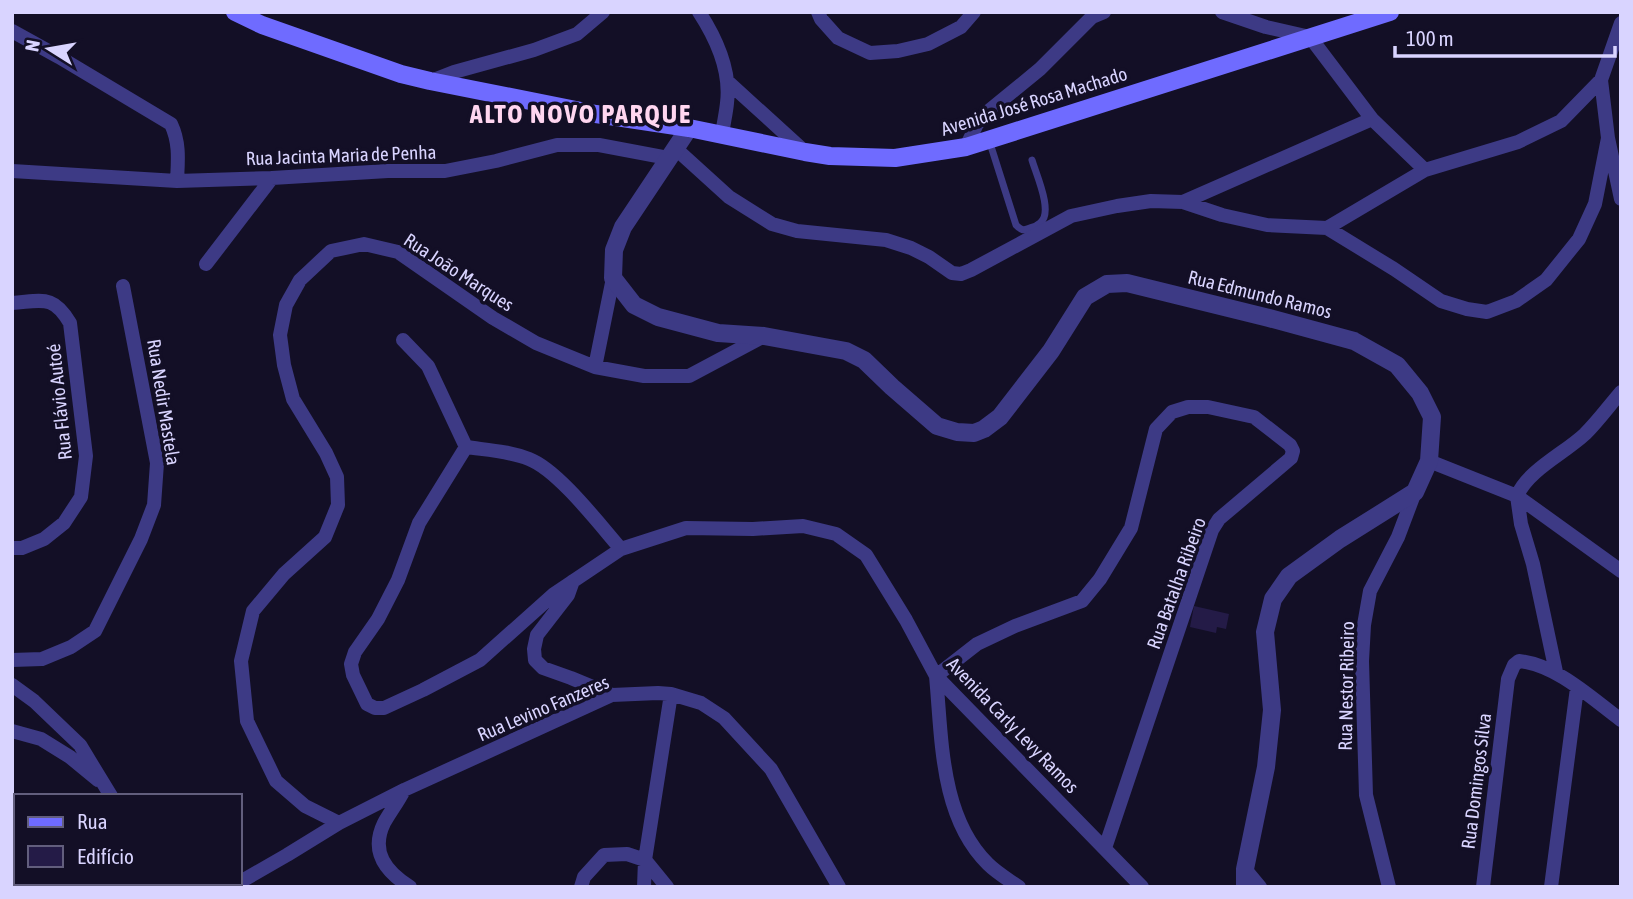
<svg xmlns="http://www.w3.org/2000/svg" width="1633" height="899" font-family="'Asap Condensed',sans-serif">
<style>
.building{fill:#241b47}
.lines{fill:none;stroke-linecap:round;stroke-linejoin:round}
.service{stroke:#3d3a85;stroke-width:7}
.minor{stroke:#3d3a85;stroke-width:14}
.tertiary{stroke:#3d3a85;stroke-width:18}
.secondary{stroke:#6f6bff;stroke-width:18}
.labels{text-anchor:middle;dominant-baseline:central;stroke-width:7;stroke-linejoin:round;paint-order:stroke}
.street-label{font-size:19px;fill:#d9d4ff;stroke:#130f26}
.district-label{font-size:26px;font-weight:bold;letter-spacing:2px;fill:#ffd6f0;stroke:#130f26}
</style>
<rect width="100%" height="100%" fill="#130f26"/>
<path class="building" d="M 1194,606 L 1229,614 L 1226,629 L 1217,627 L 1216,633 L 1190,627 Z"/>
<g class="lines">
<path class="service" d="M 989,140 L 1016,225 C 1021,230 1023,231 1030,228 C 1034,227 1037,226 1040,223 C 1054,213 1036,174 1032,160"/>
<path class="minor" d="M 699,12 C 716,38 731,71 727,103 C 726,114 723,125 722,136
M 818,12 L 821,19 L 838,38 L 870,53 L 898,51 L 928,44 L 961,27 L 974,12
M 1222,12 L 1266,27 L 1310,37 L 1372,119 L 1425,170
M 1621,23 L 1601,80 L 1608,138 L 1621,199
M 12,31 L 59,57 L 171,124 C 180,143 178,161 177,181
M 431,81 L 454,72 L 534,50 L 577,34 L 603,12
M 727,81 L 804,151
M 966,147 L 977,124 L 990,110 L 1040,69 L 1092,17 L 1104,12
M 675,148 L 729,197 L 772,224 L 797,231 L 886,240 L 911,248 L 929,257 L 952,273 L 961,274 L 971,270 L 1071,216 L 1117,206 L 1151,201 L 1183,202 L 1222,215 L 1267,225 L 1327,228 L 1394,269 L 1441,301 L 1467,309 L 1487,312 L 1516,301 L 1546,280 L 1579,239 L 1595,204 L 1608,138
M 12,171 L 177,181 L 272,178 L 388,171 L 445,171 L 496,161 L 557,145 L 599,145 L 668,158
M 1183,202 L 1372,119
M 1327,228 L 1425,170 L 1518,142 L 1561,121 L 1601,80
M 206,264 L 272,178
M 12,303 C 42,301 53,294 70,323 L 86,456 L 81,497 L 64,523 L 44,539 L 22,548 L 12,548
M 403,340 L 428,366 L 466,447
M 595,367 L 613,278
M 466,447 L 419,523 L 398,580 L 378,619 L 355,652 L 351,664 L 353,675 L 367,704 L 375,708 L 384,708 L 423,690 L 480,660 L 554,594 L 621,549 L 686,528 L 753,529 L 803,526 L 836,534 L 866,555 L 906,620 L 936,676 L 1142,887
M 466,447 C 487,450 509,451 529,459 C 558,470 600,525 621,549
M 1429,461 L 1517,496 L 1621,571
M 1517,496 L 1521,524 L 1533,564 L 1556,672
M 1517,496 C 1528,470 1565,453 1585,434 C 1598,421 1609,406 1621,392
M 573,581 L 568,595 L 537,635 L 534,649 L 535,660 L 543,668 L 571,678 L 612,695
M 12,660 L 42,659 L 71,647 L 95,631 L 141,539 L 154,505 L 157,463 L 123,286
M 12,685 L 34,701 L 80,745 L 111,796
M 12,731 L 41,739 L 70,757 L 98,780
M 404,790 C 398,802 390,812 384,823 C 370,852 386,872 410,887
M 339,823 L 305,806 L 276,781 L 247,721 L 241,661 L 253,611 L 284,574 L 325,537 L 338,505 L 337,477 L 326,453 L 293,399 L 284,365 L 280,335 L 286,305 L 300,280 L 331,251 L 364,244 L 398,252 L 493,318 L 536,343 L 595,367 L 644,376 L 689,376 L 764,336
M 645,860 L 667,887
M 1245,869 L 1260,887
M 240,882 L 287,855 L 339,823 L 404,790 L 612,695 L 658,693 L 671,694 L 701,703 L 724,718 L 771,769 L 839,887
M 182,883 L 191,887
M 224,887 L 236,883
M 581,887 L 584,877 L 604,855 L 627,854 L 645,860
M 644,887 L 645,860 L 671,694
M 1019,887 C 1009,880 997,873 988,864 C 940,817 942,739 936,676 L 977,644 L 1015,626 L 1082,601 L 1100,579 L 1131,528 L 1156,429 L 1172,412 L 1188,407 L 1208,407 L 1254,417 L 1290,445 L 1293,451 L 1291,458 L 1219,519 L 1212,530 L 1105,848
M 1389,887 L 1366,795 L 1362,661 L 1364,625 L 1370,591 L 1398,537 L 1415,492
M 1483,887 L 1508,679 L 1514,665 L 1519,661 C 1557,665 1591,698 1621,720
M 1551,887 L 1577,688"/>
<path class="tertiary" d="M 689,128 L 623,227 L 614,250 L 613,278 L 634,305 L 658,317 L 718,333 L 764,336 L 846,351 L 864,360 L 892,387 L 937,426 L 957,432 L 974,433 L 984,429 L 1000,417 L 1051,351 L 1085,297 L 1107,284 L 1127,283 L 1269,318 L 1354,341 L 1397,365 L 1420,393 L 1432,417 L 1429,461 L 1415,492 L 1340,539 L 1289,576 L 1273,599 L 1265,632 L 1272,710 L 1266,767 L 1245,869 L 1245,887"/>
<path class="secondary" d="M 235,12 L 262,25 L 401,74 L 430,81 L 596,114 L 689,128 L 805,152 L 830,156 L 895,158 L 966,147 L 1390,12"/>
</g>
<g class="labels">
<g class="street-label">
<text transform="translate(1034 101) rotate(-17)">Avenida José Rosa Machado</text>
<text transform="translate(341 155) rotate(-2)">Rua Jacinta Maria de Penha</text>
<text transform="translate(459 272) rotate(33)">Rua João Marques</text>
<text transform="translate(1260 294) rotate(14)">Rua Edmundo Ramos</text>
<text transform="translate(59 402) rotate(-96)">Rua Flávio Autoé</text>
<text transform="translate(164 402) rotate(81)">Rua Nedir Mastela</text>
<text transform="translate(1176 583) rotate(-70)">Rua Batalha Ribeiro</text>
<text transform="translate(1346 686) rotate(-89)">Rua Nestor Ribeiro</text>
<text transform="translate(543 708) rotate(-23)">Rua Levino Fanzeres</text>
<text transform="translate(1013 725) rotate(46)">Avenida Carly Levy Ramos</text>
<text transform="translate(1476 781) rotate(-83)">Rua Domingos Silva</text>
</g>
<g class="district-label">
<text x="581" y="114">ALTO NOVO PARQUE</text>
</g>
</g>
<rect width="1633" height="899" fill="none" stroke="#d9d4ff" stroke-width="28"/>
<rect x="14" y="794" width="228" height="91" fill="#130f26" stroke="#625e7d" stroke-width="2"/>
<rect x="28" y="817" width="35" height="10" fill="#6f6bff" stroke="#625e7d" stroke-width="2"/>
<text x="77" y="829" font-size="21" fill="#d9d4ff">Rua</text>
<rect x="28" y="846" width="35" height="21" fill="#241b47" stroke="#625e7d" stroke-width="2"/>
<text x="77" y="864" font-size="21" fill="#d9d4ff">Edifício</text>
<g transform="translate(49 49) rotate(281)" stroke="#130f26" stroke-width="5" paint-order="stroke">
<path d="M0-5L12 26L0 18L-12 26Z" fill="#d9d4ff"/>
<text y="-10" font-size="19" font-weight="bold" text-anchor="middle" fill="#d9d4ff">N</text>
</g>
<path d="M1395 46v10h220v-10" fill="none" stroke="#d9d4ff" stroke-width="3.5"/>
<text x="1406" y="46" font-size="21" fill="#d9d4ff" stroke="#130f26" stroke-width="5" paint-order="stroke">100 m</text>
</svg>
